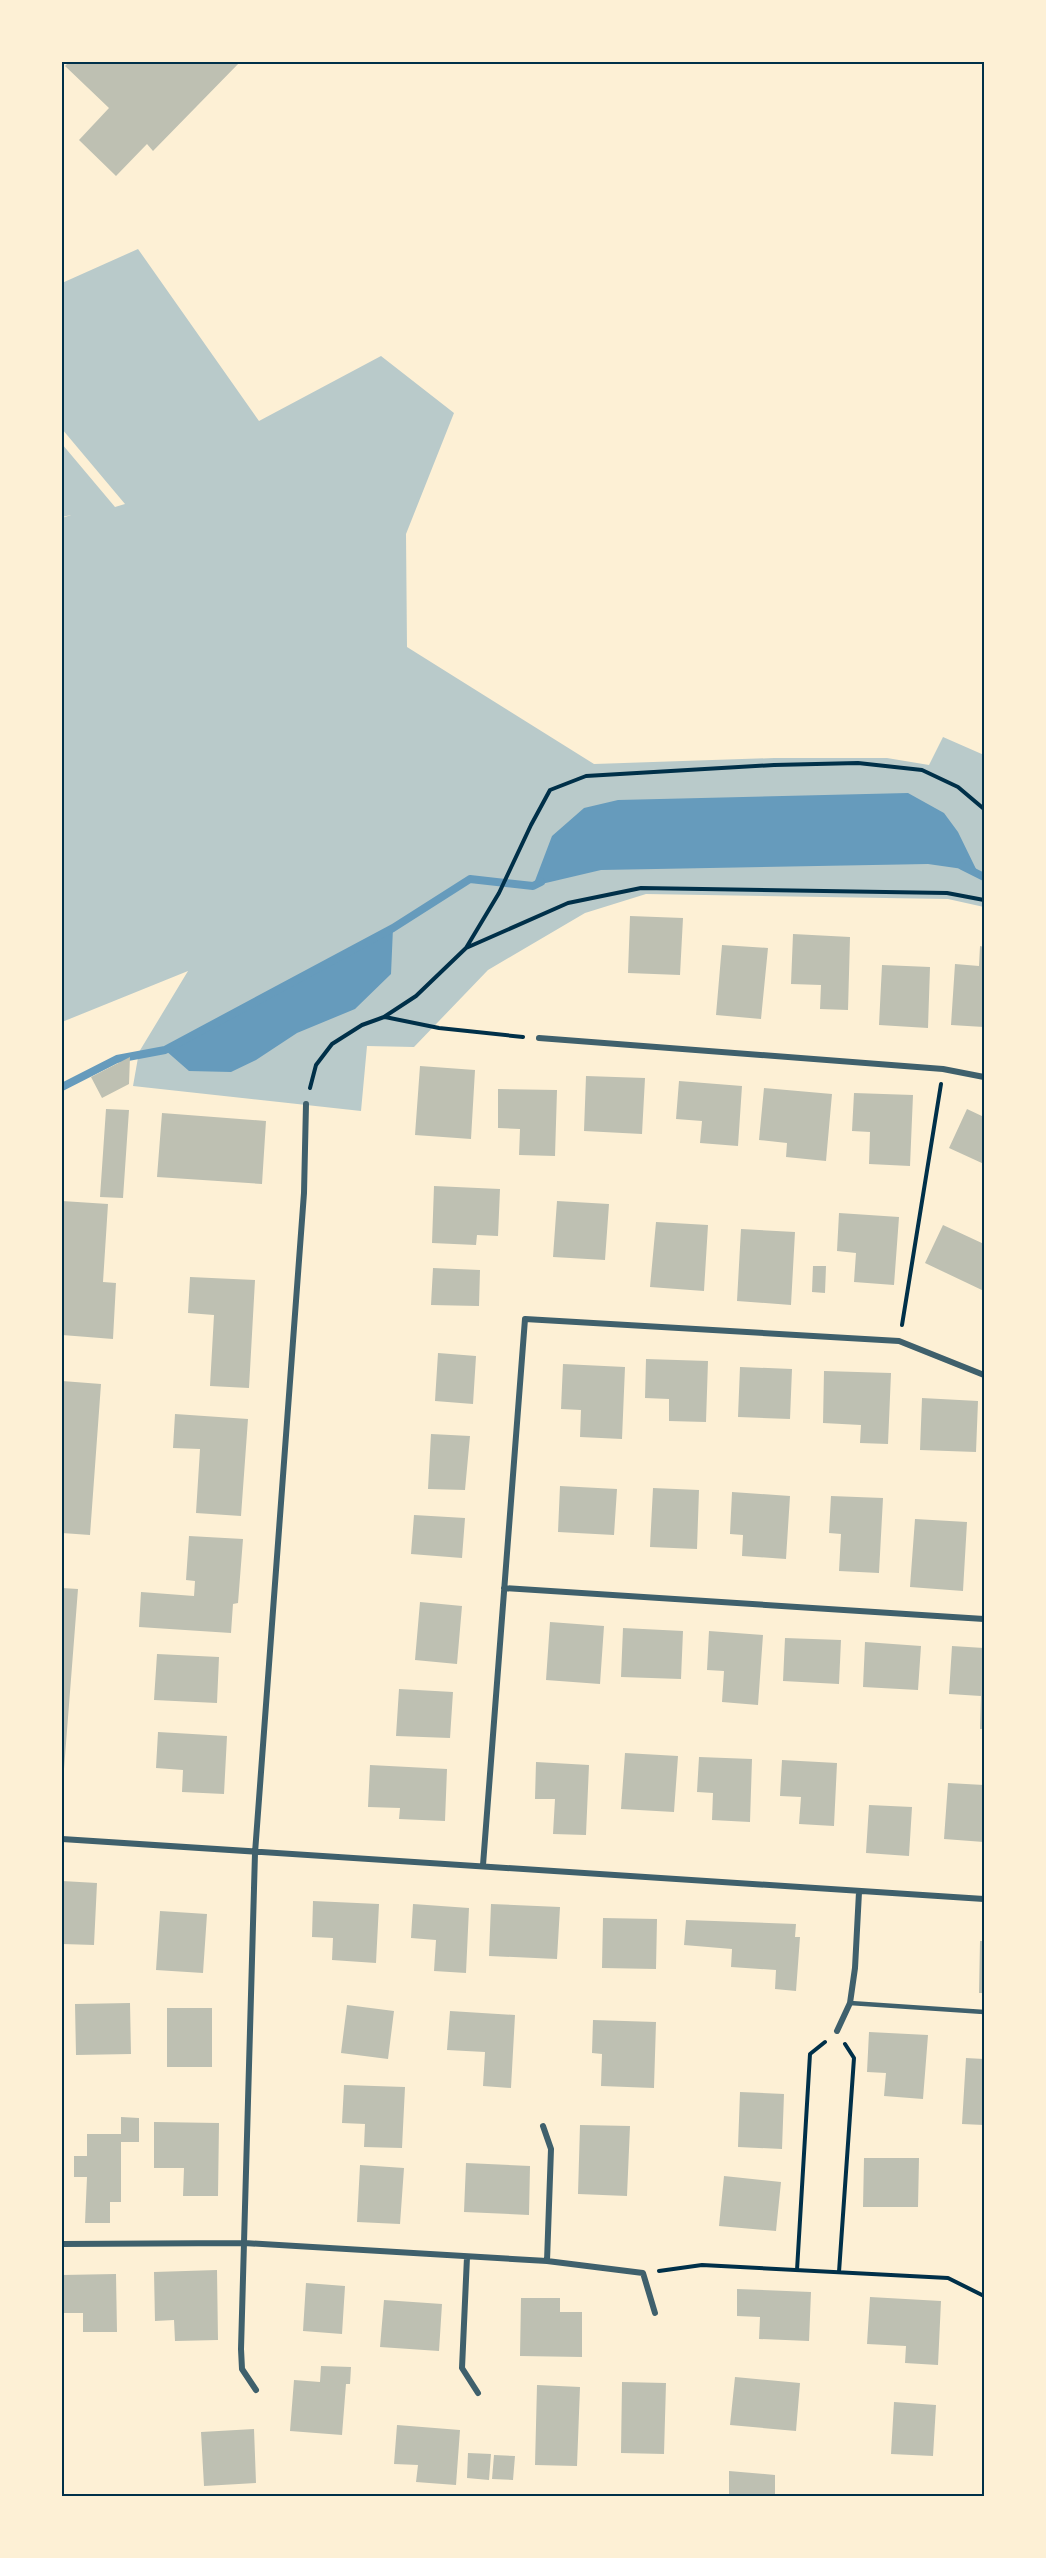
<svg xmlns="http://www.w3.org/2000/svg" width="1046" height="2558" font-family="'Zilla Slab',serif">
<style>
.green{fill:#b9caca}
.water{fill:#669bbc}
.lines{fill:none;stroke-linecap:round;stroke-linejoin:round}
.stream{stroke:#669bbc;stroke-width:8}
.building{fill:#bec0b2}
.path{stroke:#003049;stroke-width:4}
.service{stroke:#3f606c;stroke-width:4.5}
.minor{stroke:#3f606c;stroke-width:6}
.neatline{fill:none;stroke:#003049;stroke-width:2}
</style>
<rect width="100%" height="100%" fill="#fdf0d5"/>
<path class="green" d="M 138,249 L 259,421 L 381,356 L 454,413 L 406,534 L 407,647 L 594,764 L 774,758 L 887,758 L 929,765 L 943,737 L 984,755 L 984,907 L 948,899 L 646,894 L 585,913 L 488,970 L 414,1047 L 367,1046 L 361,1111 L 133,1086 L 139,1052 L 188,971 L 62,1022 L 62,518 L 71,515 L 62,517 L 62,444 L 115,507 L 125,504 L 62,429 L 62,283 Z"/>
<path class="water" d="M 908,793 L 944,813 L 958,832 L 977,871 L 928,864 L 601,870 L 533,886 L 552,836 L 584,808 L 618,800 Z
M 393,928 L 391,974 L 355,1009 L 297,1033 L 256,1060 L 231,1072 L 189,1071 L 165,1050 Z"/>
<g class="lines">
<path class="stream" d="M 962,866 L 984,877
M 62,1087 L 117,1059 L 165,1050 L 393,928 L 470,879 L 533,886 L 541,882"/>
</g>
<path class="building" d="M 69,62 L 240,62 L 153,151 L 147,144 L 116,176 L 79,140 L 109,108 L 65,66 Z
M 630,916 L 683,918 L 680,975 L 628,973 Z
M 793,934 L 850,937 L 848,1010 L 820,1009 L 821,985 L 791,984 Z
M 722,945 L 768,948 L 761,1019 L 716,1015 Z
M 980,946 L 984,947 L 984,1027 L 951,1025 L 955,964 L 979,966 Z
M 882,965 L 930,967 L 928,1028 L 879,1025 Z
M 130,1057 L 129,1084 L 102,1098 L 91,1077 Z
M 420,1066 L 475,1070 L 471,1139 L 415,1135 Z
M 586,1076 L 645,1078 L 642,1134 L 584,1131 Z
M 679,1081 L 742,1086 L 738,1146 L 700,1143 L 702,1121 L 676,1119 Z
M 764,1088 L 832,1094 L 826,1161 L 786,1157 L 787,1143 L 759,1140 Z
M 498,1089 L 557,1090 L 555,1156 L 519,1155 L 520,1129 L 498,1128 Z
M 854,1093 L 913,1095 L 910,1166 L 869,1164 L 870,1132 L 852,1131 Z
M 106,1109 L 129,1110 L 123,1198 L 100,1197 Z
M 967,1109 L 984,1117 L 984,1164 L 949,1148 Z
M 162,1113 L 266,1121 L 262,1184 L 157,1177 Z
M 434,1186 L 500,1189 L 498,1236 L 477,1235 L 476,1245 L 432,1243 Z
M 62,1201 L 108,1204 L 103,1282 L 116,1283 L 113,1339 L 62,1335 Z
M 557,1201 L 609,1204 L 605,1260 L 553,1257 Z
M 839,1213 L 899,1217 L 894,1285 L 854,1282 L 856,1253 L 837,1251 Z
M 656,1222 L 708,1225 L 704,1291 L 650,1287 Z
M 943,1225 L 984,1244 L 984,1291 L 925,1263 Z
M 741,1229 L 795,1232 L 791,1305 L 737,1301 Z
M 813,1266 L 826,1266 L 825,1293 L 812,1292 Z
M 433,1268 L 480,1270 L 479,1306 L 431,1305 Z
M 190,1277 L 255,1280 L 249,1388 L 210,1386 L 214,1315 L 188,1313 Z
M 438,1353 L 476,1356 L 473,1404 L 435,1401 Z
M 646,1359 L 708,1361 L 706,1422 L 669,1421 L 669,1399 L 645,1398 Z
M 563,1364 L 625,1367 L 622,1439 L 580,1437 L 581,1410 L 561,1409 Z
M 740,1367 L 792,1369 L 790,1419 L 738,1417 Z
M 824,1371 L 891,1373 L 888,1444 L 860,1443 L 861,1425 L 823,1423 Z
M 62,1381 L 101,1384 L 90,1535 L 62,1533 Z
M 922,1398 L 978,1401 L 976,1452 L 920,1450 Z
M 175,1414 L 248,1419 L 241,1516 L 196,1513 L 200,1449 L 173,1448 Z
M 431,1434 L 470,1436 L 465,1490 L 428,1489 Z
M 560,1486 L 617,1489 L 614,1535 L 558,1532 Z
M 653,1488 L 699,1490 L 697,1549 L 650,1547 Z
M 732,1492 L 790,1496 L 786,1559 L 742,1556 L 743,1535 L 730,1534 Z
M 831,1496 L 883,1498 L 879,1573 L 839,1571 L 841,1534 L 829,1533 Z
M 414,1515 L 465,1518 L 462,1558 L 411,1554 Z
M 915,1519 L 967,1522 L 963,1591 L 910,1587 Z
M 189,1536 L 243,1539 L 238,1603 L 233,1604 L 231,1633 L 139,1627 L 141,1592 L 194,1596 L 195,1581 L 186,1580 Z
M 62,1588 L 78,1589 L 63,1782 L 62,1782 Z
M 420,1602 L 462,1606 L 457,1664 L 415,1660 Z
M 550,1622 L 604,1626 L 600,1684 L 546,1680 Z
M 623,1628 L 683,1631 L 681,1679 L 621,1677 Z
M 709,1631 L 763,1635 L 758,1705 L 722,1702 L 724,1671 L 707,1670 Z
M 785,1638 L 841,1640 L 839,1684 L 783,1681 Z
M 865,1642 L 921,1646 L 918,1690 L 863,1687 Z
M 952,1646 L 984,1648 L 984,1729 L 980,1729 L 981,1696 L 949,1694 Z
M 157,1654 L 219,1657 L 217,1703 L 154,1700 Z
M 399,1689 L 453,1692 L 450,1738 L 396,1736 Z
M 158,1732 L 227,1736 L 224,1794 L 182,1792 L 183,1770 L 156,1768 Z
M 625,1753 L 678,1756 L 674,1812 L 621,1809 Z
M 699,1757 L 752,1759 L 750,1822 L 712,1820 L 713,1793 L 697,1792 Z
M 782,1760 L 837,1763 L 834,1826 L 799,1824 L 801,1797 L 780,1796 Z
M 536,1762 L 589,1765 L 586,1835 L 553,1834 L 555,1799 L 535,1799 Z
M 370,1765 L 447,1769 L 445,1821 L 399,1819 L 400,1808 L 368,1807 Z
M 948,1783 L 984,1785 L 984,1842 L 944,1839 Z
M 869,1805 L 912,1807 L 909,1856 L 866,1853 Z
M 62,1881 L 97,1883 L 94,1945 L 62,1944 Z
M 313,1901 L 379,1904 L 376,1963 L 332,1960 L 333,1938 L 312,1937 Z
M 413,1904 L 469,1908 L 466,1973 L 434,1971 L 436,1940 L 411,1938 Z
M 491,1904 L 560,1907 L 557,1959 L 489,1956 Z
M 160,1911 L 207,1914 L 203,1973 L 156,1970 Z
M 603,1918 L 657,1919 L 656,1969 L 602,1968 Z
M 686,1920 L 796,1924 L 795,1937 L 800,1937 L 796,1991 L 775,1989 L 776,1970 L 731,1967 L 732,1949 L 684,1945 Z
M 980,1941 L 984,1941 L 984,1993 L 979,1993 Z
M 130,2003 L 131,2054 L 76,2055 L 75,2004 Z
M 347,2005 L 394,2011 L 388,2059 L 341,2053 Z
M 167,2008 L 212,2008 L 212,2067 L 167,2067 Z
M 450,2011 L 515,2015 L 511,2088 L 483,2086 L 485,2052 L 447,2050 Z
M 593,2020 L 656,2022 L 654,2088 L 601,2086 L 602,2054 L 592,2053 Z
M 869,2032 L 928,2035 L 923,2099 L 884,2096 L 886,2073 L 867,2072 Z
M 966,2058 L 984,2059 L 984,2125 L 962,2124 Z
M 344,2085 L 405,2087 L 402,2148 L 364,2147 L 365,2124 L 342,2123 Z
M 740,2092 L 784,2094 L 782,2149 L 738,2147 Z
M 121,2117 L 139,2118 L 139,2142 L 121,2142 L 121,2202 L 110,2202 L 110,2223 L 85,2223 L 87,2177 L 74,2177 L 74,2156 L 87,2156 L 87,2134 L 121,2134 Z
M 154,2122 L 219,2123 L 218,2196 L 183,2196 L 184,2168 L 154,2168 Z
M 580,2125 L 630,2126 L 627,2196 L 578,2194 Z
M 864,2158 L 919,2158 L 918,2207 L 863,2207 Z
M 466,2163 L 530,2166 L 529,2215 L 464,2212 Z
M 360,2165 L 404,2168 L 400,2224 L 357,2222 Z
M 724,2176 L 781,2182 L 776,2231 L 719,2226 Z
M 217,2270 L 218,2340 L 175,2341 L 174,2320 L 155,2321 L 154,2272 Z
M 116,2274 L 117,2332 L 83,2332 L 83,2313 L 62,2313 L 62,2275 Z
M 306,2283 L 345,2286 L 342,2334 L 303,2331 Z
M 737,2289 L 811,2292 L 809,2341 L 759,2339 L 760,2317 L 737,2316 Z
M 870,2297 L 941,2301 L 938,2365 L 905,2363 L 906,2346 L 867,2344 Z
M 521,2298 L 560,2298 L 560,2312 L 582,2312 L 582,2357 L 520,2356 Z
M 384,2300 L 442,2304 L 439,2351 L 380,2347 Z
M 321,2366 L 351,2367 L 350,2384 L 346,2384 L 342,2435 L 290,2431 L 294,2380 L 320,2382 Z
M 735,2377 L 800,2383 L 796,2431 L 730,2425 Z
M 622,2382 L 666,2383 L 664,2454 L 621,2453 Z
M 537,2385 L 580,2387 L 577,2466 L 535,2465 Z
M 894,2402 L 936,2405 L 933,2456 L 891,2454 Z
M 397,2425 L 460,2430 L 456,2485 L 416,2482 L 418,2465 L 394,2464 Z
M 254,2429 L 256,2483 L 204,2486 L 201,2432 Z
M 468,2453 L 491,2454 L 489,2480 L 467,2478 Z
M 494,2455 L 515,2456 L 513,2480 L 492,2479 Z
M 729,2471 L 775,2475 L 775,2496 L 729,2496 Z"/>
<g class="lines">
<path class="path" d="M 466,948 L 568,903 L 641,888 L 947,893 L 984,900
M 385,1017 L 439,1028 L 523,1037
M 310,1088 L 316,1065 L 332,1044 L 362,1025 L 384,1017 L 416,996 L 466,948 L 499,893 L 531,825 L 550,790 L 586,776 L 774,765 L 858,763 L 922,770 L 958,787 L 984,809
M 902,1325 L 941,1084
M 797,2270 L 810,2054 L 825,2042
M 659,2271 L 702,2265 L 948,2278 L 984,2296
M 839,2272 L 854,2058 L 845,2044"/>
<path class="service" d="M 850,2003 L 984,2012"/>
<path class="minor" d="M 539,1038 L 943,1069 L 984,1077
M 504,1588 L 984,1619
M 62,1839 L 984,1899
M 483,1865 L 525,1319 L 899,1341 L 984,1375
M 837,2031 L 850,2003 L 855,1968 L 859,1892
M 543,2126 L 551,2149 L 547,2261
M 62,2244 L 244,2243 L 547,2261 L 643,2273 L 655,2313
M 467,2257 L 462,2368 L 478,2393
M 256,2390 L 242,2369 L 241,2349 L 255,1853 L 304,1193 L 306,1104"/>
</g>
<rect width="1046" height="2558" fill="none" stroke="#fdf0d5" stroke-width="126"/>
<rect x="63" y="63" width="920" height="2432" class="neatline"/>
</svg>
